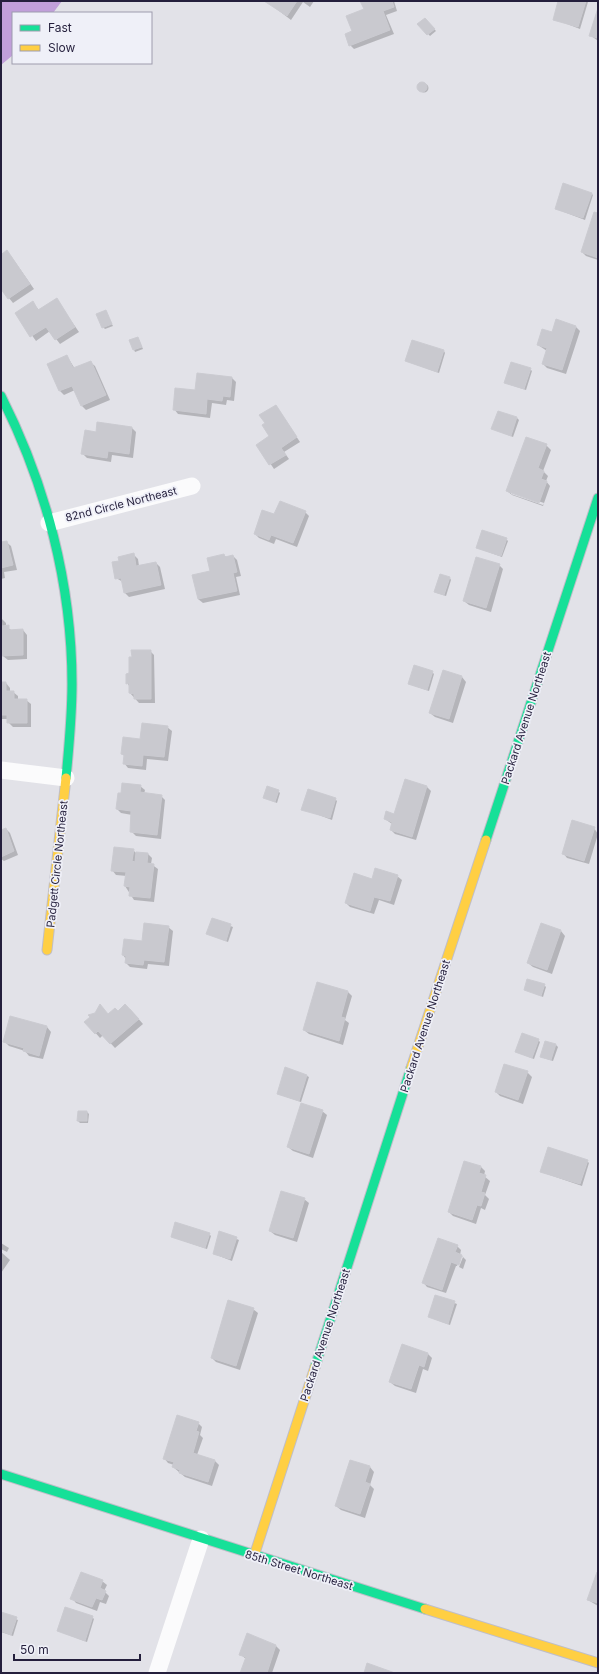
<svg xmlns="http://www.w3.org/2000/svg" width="599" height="1674" font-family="Inter,sans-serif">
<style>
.water{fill:#c19fda}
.shadow{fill:#0003;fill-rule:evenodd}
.building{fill:#c9c9cf;stroke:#cbcbd1}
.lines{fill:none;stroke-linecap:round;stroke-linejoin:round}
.fast-casing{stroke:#bfbec8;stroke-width:11}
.slow-casing{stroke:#bfbec8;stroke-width:11}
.street{stroke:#fbfbfc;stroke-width:17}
.fast{stroke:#16e098;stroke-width:9}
.slow{stroke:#ffcf43;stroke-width:9}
.labels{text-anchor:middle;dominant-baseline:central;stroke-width:3.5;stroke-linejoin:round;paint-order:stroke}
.street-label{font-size:11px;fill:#241f3c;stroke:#eff0f8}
</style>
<rect width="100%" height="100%" fill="#e2e2e8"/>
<path class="water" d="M 1,1 L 62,1 L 53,13 L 13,13 L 13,55 L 1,65 Z"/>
<path class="shadow" d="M 266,1 L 314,1 L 310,7 L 303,2 L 291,20 Z
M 361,1 L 394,1 L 397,11 L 386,15 L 394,34 L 354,49 L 350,45 L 354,32 L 365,10 Z
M 559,1 L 588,2 L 580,29 L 554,19 Z
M 598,12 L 598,41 L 590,35 Z
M 425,19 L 436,31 L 430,36 L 419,24 Z
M419.5 88a4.5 4.5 0 1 1 9 0a4.5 4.5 0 1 1-9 0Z
M 591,193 L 593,195 L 585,220 L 556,209 Z
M 598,214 L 598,260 L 586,256 L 582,252 Z
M 1,251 L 3,254 L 11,256 L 34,289 L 13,303 L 1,288 Z
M 56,299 L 79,332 L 60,344 L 50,331 L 36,341 L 16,313 L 33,303 L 39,310 Z
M 105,311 L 113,326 L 105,329 L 103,327 Z
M 557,321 L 576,327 L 580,331 L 566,374 L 547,368 L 543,364 L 547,351 L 538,345 L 553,334 Z
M 138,338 L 143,349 L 135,352 L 130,340 Z
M 444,351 L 445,353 L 439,373 L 406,361 Z
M 67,356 L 75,369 L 90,362 L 95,366 L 110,400 L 86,410 L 82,406 L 75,390 L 64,395 L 60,391 Z
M 530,369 L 532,371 L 526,390 L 505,383 Z
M 232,378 L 236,382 L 234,401 L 227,400 L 226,405 L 212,403 L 210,418 L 178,414 L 174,409 L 196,392 Z
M 276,406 L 300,442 L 284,452 L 289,459 L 274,469 L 258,445 L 270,437 L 266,424 Z
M 517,418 L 519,420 L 513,437 L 493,429 Z
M 98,423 L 132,428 L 136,432 L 133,458 L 112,455 L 111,462 L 87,458 L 82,453 L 97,433 Z
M 546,445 L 551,450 L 543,471 L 548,476 L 546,481 L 550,486 L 543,506 L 512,495 L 507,491 ZM 511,492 L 544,503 L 543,505 L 511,494 Z
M 305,512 L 309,516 L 297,547 L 276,539 L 274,544 L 259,538 L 255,534 L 274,516 Z
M 506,539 L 508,541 L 502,557 L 477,548 Z
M 6,542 L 11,546 L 17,570 L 4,572 L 5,578 L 1,579 L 1,543 Z
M 133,554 L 138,559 L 139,566 L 156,563 L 160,567 L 165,589 L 129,597 L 125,593 L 123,582 L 116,578 L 120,561 Z
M 224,555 L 226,557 L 233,556 L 237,560 L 241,576 L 236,577 L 240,595 L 203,603 L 198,599 L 211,571 Z
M 499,565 L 503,569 L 491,612 L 469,605 L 464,601 Z
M 450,578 L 451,580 L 446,596 L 437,593 L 435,591 Z
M 1,618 L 6,623 L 6,627 L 13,631 L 23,630 L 27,635 L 27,659 L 8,660 L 3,656 L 3,652 L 1,652 Z
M 150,651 L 154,655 L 155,703 L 139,703 L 130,693 L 130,687 L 127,683 L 130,674 Z
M 443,671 L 462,677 L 466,682 L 453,723 L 435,717 L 430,713 Z
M 432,672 L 434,674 L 429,691 L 409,684 Z
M 1,683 L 6,683 L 10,688 L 10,692 L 13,692 L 18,696 L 18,700 L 26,700 L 31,704 L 31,727 L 13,727 L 8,722 L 8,719 L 1,719 Z
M 167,727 L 172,731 L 168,761 L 147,759 L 146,770 L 128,768 L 124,763 L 125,756 L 122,754 L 141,740 Z
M 140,786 L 145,790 L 144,794 L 161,796 L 165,800 L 161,839 L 136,836 L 131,831 L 132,815 L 121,813 L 117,809 Z
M 427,787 L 431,791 L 416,840 L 395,834 L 391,830 L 392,824 L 385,819 L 395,815 Z
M 278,791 L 280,793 L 277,803 L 265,798 Z
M 335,799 L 337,801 L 332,820 L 303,809 Z
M 594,828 L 598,834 L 589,864 L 567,858 L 563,853 Z
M 6,829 L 10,833 L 18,855 L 4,861 L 1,859 L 1,831 Z
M 133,850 L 137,854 L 148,854 L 152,858 L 151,864 L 158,869 L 154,902 L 134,900 L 125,886 L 127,876 L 116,875 L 112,870 Z
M 397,876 L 402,880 L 394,905 L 379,900 L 374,914 L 350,907 L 346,903 L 372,880 Z
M 212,919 L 233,927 L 228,942 L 208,934 Z
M 542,924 L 561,931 L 565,936 L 552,974 L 533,967 L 528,963 Z
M 168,927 L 173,931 L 169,966 L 148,964 L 147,969 L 130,967 L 126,963 L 126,959 L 123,955 Z
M 544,985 L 546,987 L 543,997 L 525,989 Z
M 348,992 L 352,996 L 345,1020 L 349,1023 L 343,1045 L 309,1034 L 304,1030 Z
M 130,1009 L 143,1024 L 115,1048 L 103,1035 L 100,1038 L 86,1022 Z
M 47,1027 L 51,1032 L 43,1059 L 29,1056 L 25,1051 L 9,1046 L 5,1042 Z
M 538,1040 L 540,1042 L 534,1059 L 516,1052 Z
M 556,1045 L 558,1047 L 553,1061 L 541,1057 Z
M 527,1072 L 532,1077 L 523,1104 L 500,1096 L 496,1092 Z
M 307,1076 L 309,1077 L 301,1102 L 278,1094 Z
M 322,1111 L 327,1115 L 313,1158 L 293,1151 L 288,1147 Z
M 87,1112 L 89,1114 L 88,1123 L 80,1123 L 78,1121 Z
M 587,1161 L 589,1163 L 582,1186 L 541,1172 Z
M 464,1162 L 481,1167 L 485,1171 L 484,1176 L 490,1181 L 485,1195 L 489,1199 L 485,1210 L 481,1208 L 476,1224 L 453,1216 L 449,1212 Z
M 304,1199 L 309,1203 L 297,1242 L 275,1235 L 270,1231 Z
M 220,1232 L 239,1240 L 232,1261 L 214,1254 Z
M 209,1234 L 211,1236 L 207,1249 L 172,1237 Z
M 1,1243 L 9,1248 L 7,1252 L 1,1249 Z
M 457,1246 L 461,1250 L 460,1255 L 463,1257 L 461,1257 L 457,1266 L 456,1266 L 446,1293 L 427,1287 L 423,1282 Z
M 1,1252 L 10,1260 L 1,1273 Z
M 463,1257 L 466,1260 L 463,1269 L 459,1267 Z
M 436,1296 L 457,1304 L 450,1325 L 429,1317 Z
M 253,1309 L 258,1313 L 240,1370 L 216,1362 L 212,1358 Z
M 402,1346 L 428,1354 L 432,1358 L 428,1371 L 423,1369 L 416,1393 L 395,1386 L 390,1382 Z
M 198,1423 L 202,1427 L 200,1435 L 203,1438 L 197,1455 L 215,1461 L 219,1465 L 212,1486 L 185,1477 L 173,1467 L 174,1465 L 168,1463 L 164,1458 Z
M 351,1461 L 370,1467 L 374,1472 L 370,1485 L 374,1489 L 365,1518 L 341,1510 L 336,1506 Z
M 598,1574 L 598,1606 L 588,1600 Z
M 102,1581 L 107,1585 L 104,1591 L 109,1596 L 106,1604 L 100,1602 L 97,1611 L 76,1603 L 72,1598 Z
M 1,1613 L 18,1620 L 13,1636 L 1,1632 Z
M 92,1617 L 94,1619 L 87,1642 L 58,1631 Z
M 248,1635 L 276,1646 L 280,1650 L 272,1673 L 241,1673 L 246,1659 L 240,1654 Z"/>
<path class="building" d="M 264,1 L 297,1 L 287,16 Z
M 360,1 L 392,1 L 394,7 L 383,11 L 390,30 L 349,46 L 345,34 L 352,31 L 346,16 L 364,9 Z
M 558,1 L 586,1 L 578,27 L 553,20 Z
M 598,8 L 598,38 L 589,36 Z
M 425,18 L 435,29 L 427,35 L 417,24 Z
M417 87a5 5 0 1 1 10 0a5 5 0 1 1-10 0Z
M 563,183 L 592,193 L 583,218 L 555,209 Z
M 594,212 L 598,213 L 598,258 L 581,252 Z
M 7,250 L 30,284 L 8,299 L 1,289 L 1,252 L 2,254 Z
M 57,298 L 75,327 L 55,340 L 46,327 L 30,337 L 15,313 L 33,301 L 38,310 Z
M 106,310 L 112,324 L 102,328 L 96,314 Z
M 556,319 L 576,326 L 562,370 L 542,364 L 547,348 L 537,345 L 542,329 L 552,332 Z
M 138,337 L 142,347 L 133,350 L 129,340 Z
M 412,340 L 444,350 L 437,372 L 405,361 Z
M 67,355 L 73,368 L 91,361 L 106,395 L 81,406 L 72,386 L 59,391 L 47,364 Z
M 511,362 L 531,368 L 524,389 L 504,383 Z
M 197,373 L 232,377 L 230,397 L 223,396 L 222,401 L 207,399 L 206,414 L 173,410 L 175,388 L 195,390 Z
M 276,405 L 297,437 L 281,448 L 286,455 L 269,465 L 256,445 L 269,436 L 262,425 L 265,423 L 259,415 Z
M 498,411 L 517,417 L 511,436 L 491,429 Z
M 97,422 L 132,427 L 129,454 L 108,451 L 107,458 L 81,454 L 85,430 L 96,432 Z
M 526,437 L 547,444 L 538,468 L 544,471 L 541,479 L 547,481 L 539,503 L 506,491 Z
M 280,501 L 306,511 L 293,543 L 271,535 L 269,540 L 254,534 L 262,510 L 274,514 Z
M 482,530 L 507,538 L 501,556 L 476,548 Z
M 7,541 L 13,565 L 1,568 L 1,542 Z
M 134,553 L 136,566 L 156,562 L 161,585 L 124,593 L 121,578 L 115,579 L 112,562 L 119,561 L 118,557 Z
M 224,554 L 225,557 L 233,555 L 237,572 L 233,573 L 237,591 L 198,599 L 192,575 L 210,571 L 207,558 Z
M 476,557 L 500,564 L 486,608 L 463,601 Z
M 440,574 L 450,577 L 444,595 L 434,592 Z
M 1,617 L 2,626 L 9,625 L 9,630 L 23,629 L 23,655 L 2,656 Z
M 131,650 L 151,650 L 151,699 L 134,699 L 134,694 L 129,693 L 129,683 L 126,684 L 126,674 L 129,673 L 129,657 L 132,657 Z
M 414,665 L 433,671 L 427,690 L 408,684 Z
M 443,670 L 462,676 L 449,719 L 429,713 Z
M 1,682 L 6,682 L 6,691 L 14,691 L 14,699 L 27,699 L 27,723 L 7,723 L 7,715 L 1,715 Z
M 142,723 L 168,726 L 164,757 L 143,755 L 142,766 L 123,764 L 124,755 L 121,754 L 123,737 L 140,739 Z
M 405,779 L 427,786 L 412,837 L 390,830 L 392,822 L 384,819 L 386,811 L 394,814 Z
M 122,783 L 141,785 L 140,792 L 162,795 L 157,835 L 130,832 L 131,811 L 116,809 L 118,793 L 121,793 Z
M 267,786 L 279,790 L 275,802 L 263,798 Z
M 308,789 L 336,798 L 330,818 L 301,810 Z
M 572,820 L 595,827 L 584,861 L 562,854 Z
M 6,828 L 14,851 L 1,857 L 1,830 Z
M 114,847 L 134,849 L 132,861 L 135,862 L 136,852 L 148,853 L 147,863 L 154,864 L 150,898 L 129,896 L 130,887 L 124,886 L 126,872 L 111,871 Z
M 375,868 L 398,875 L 390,901 L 374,897 L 370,911 L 345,903 L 354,873 L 372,879 Z
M 212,918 L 231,924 L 226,941 L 206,934 Z
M 144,923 L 169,926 L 164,962 L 144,960 L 143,965 L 125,963 L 126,956 L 122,955 L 124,939 L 142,941 Z
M 541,923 L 561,930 L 547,970 L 527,963 Z
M 527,979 L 545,984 L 541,996 L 524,990 Z
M 317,982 L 348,991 L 341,1017 L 345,1018 L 339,1041 L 303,1030 Z
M 100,1004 L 108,1014 L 115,1008 L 118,1011 L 125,1004 L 139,1019 L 110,1044 L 98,1031 L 95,1034 L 84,1022 L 90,1017 L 88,1015 L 95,1013 Z
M 10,1016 L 47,1026 L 39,1056 L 23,1051 L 24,1048 L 3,1042 Z
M 522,1033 L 539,1039 L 532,1058 L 515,1052 Z
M 545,1041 L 556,1044 L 551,1060 L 540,1057 Z
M 504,1064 L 528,1071 L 518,1100 L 495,1092 Z
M 285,1067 L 307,1075 L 299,1101 L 277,1094 Z
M 301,1103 L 323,1110 L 309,1154 L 287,1147 Z
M 78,1111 L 87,1111 L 87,1121 L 77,1121 Z
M 548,1147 L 588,1160 L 580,1184 L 540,1172 Z
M 464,1161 L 481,1166 L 479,1173 L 486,1175 L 481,1192 L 485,1193 L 481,1206 L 477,1205 L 472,1220 L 448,1212 Z
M 281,1191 L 305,1198 L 293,1238 L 269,1231 Z
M 175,1222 L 210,1233 L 205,1248 L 171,1237 Z
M 219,1231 L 237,1237 L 230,1259 L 213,1254 Z
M 438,1238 L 458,1245 L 455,1252 L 462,1255 L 459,1265 L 451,1262 L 442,1290 L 422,1283 Z
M 435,1295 L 455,1301 L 448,1324 L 428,1317 Z
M 228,1300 L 254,1308 L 236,1366 L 211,1358 Z
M 402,1344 L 428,1353 L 424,1367 L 419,1365 L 411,1389 L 389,1382 Z
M 177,1415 L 199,1422 L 196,1431 L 199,1432 L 193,1453 L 215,1460 L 208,1482 L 179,1473 L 180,1470 L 172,1467 L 174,1462 L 163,1459 Z
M 350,1460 L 370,1466 L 365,1482 L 370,1484 L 360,1514 L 335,1506 Z
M 81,1572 L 103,1580 L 100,1588 L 106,1591 L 102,1600 L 96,1598 L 92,1607 L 70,1599 Z
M 597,1572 L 598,1573 L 598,1603 L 587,1600 Z
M 65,1607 L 93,1616 L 85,1641 L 57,1631 Z
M 1,1612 L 17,1617 L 11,1635 L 1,1631 Z
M 247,1633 L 276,1645 L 267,1673 L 240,1673 L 246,1657 L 239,1655 Z
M 367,1663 L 395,1673 L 364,1673 Z"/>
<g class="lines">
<g class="fast-casing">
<path id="fast" d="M 1,396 C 46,485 72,584 72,684 C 72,715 69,747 66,778
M 486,840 L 598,498
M 315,1367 L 411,1068
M 1,1474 L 425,1609"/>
</g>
<g class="slow-casing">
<path id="slow" d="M 47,950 L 66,778
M 411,1068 L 486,840
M 254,1556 L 315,1367
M 425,1609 L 598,1663"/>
</g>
<path class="street" d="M 49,523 L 192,486
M 1,770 L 66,778
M 157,1673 L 201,1539"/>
<use href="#fast" class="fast"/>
<use href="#slow" class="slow"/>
</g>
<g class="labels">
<g class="street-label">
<text transform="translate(121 504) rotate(-14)">82nd Circle Northeast</text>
<text transform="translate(526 718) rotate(-72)">Packard Avenue Northeast</text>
<text transform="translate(57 864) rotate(-84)">Padgett Circle Northeast</text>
<text transform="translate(425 1026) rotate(-72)">Packard Avenue Northeast</text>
<text transform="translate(325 1335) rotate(-72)">Packard Avenue Northeast</text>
<text transform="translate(299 1570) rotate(17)">85th Street Northeast</text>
</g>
</g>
<rect width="599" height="1674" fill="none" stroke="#241f3c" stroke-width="4"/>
<rect x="12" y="12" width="140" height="52" fill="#eff0f8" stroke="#9e9cad"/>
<rect x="20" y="25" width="20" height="6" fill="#16e098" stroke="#9e9cad"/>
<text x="48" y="32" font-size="12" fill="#241f3c">Fast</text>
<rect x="20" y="45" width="20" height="6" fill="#ffcf43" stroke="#9e9cad"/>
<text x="48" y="52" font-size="12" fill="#241f3c">Slow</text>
<path d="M14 1654v6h126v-6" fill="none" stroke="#241f3c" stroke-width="2"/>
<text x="20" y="1654" font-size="12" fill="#241f3c" stroke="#eff0f8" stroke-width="3" paint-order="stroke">50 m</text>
</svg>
